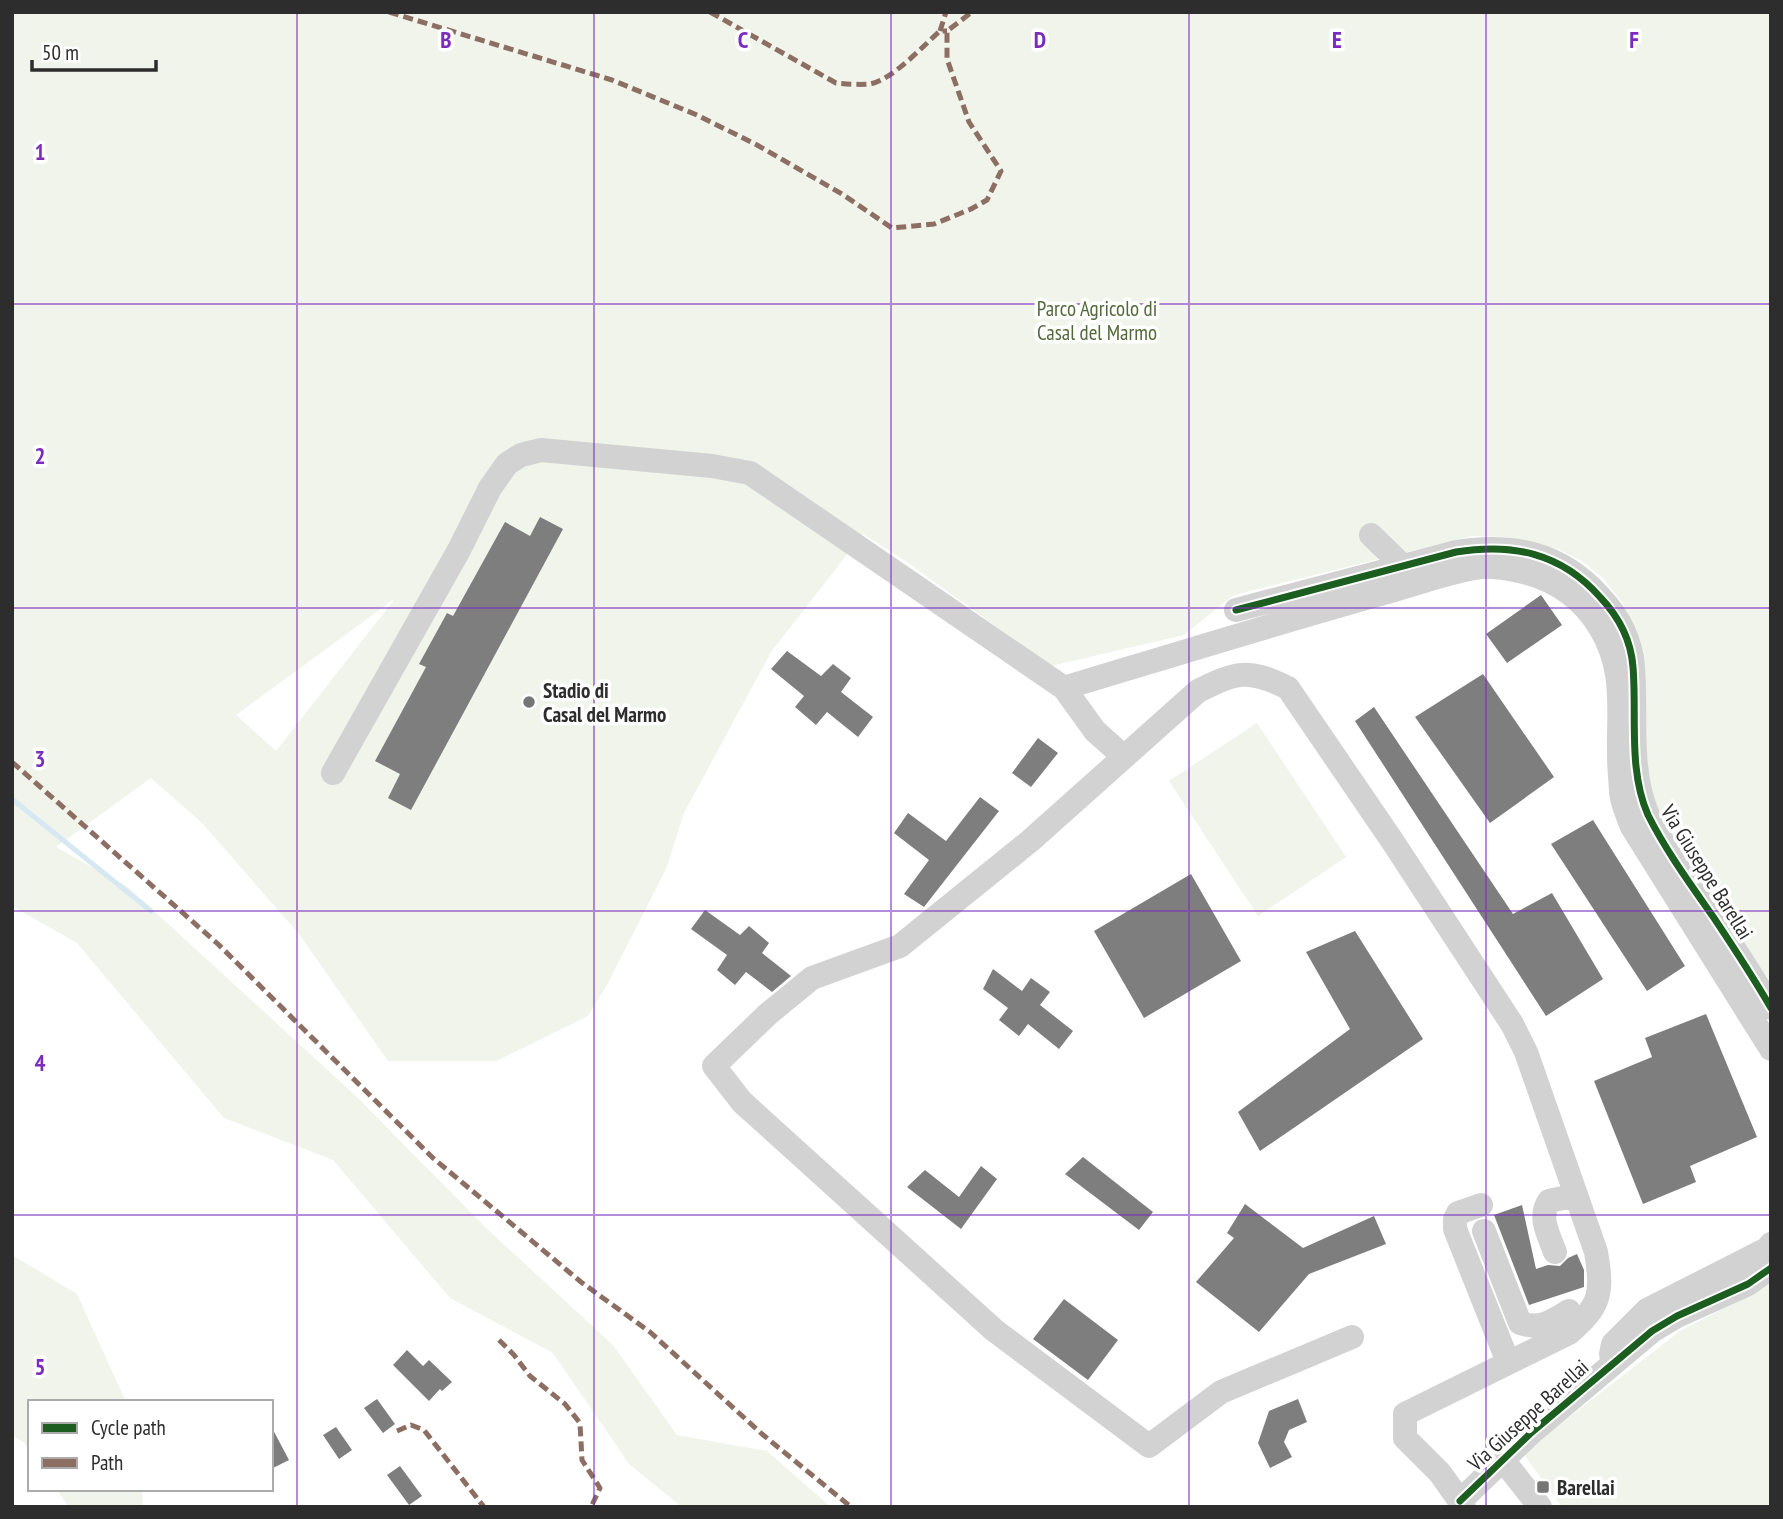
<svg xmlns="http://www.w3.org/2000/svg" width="1783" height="1519" font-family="'PT Sans Narrow',sans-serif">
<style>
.green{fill:#f0f4eb;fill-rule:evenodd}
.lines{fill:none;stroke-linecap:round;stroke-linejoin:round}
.stream{stroke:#d6e9f2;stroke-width:5}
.building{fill:#7e7e7e}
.minor{stroke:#d2d2d2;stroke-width:24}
.quiet{stroke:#8d6e63;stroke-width:5;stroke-dasharray:10 5;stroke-linecap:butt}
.cycleway-casing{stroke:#fff;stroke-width:11}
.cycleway{stroke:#1b5e20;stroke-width:7}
.grid{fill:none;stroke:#7b2cbf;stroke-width:2;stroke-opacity:0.55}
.poi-dot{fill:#767676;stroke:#fff;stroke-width:2.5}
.labels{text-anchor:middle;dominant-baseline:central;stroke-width:7;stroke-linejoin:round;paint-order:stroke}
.park-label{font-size:21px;fill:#53693a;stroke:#fff}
.poi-label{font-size:21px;font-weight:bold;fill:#2d2d2d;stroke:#fff;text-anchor:start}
.street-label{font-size:21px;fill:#2d2d2d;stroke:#fff}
.grid-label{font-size:23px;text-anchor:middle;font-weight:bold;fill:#7b2cbf;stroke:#fff;stroke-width:7;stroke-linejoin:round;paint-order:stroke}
</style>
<rect width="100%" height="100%" fill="#fff"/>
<path class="green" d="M 12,12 L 1771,12 L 1771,990 L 1654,810 L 1644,750 L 1637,631 L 1622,603 L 1604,579 L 1582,561 L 1560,550 L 1507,537 L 1472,536 L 1234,595 L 1184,635 L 1051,666 L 904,560 L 863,534 L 771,652 L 684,813 L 666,869 L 608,983 L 588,1016 L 496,1061 L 388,1061 L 299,934 L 202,823 L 151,778 L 56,847 L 129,888 L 357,1097 L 486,1228 L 613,1345 L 677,1435 L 767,1451 L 831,1507 L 682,1507 L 629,1464 L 553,1353 L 450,1298 L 333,1160 L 224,1118 L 77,943 L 12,906 ZM 394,600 L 276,751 L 236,715 L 393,600 Z
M 1257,723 L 1346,857 L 1258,916 L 1169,781 Z
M 12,1255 L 77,1294 L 126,1402 L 30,1402 L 30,1451 L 23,1442 L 12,1435 Z
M 1771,1284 L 1771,1507 L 1562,1507 L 1523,1453 L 1680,1331 Z
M 56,1489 L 142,1489 L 143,1507 L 69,1507 Z"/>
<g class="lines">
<path class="stream" d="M 12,799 L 151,911"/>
</g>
<path class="building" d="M 540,517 L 563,529 L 411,810 L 388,798 L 400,774 L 375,761 L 426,667 L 419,664 L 447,613 L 453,616 L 505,522 L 530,536 Z
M 1541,595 L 1562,625 L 1507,663 L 1486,634 Z
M 787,651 L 821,676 L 833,664 L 851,678 L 841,692 L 873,717 L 858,737 L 827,712 L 816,725 L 795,707 L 804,696 L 771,669 Z
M 1483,674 L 1554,777 L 1490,823 L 1415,717 Z
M 1374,707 L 1513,914 L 1552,893 L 1603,979 L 1546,1016 L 1355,721 Z
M 1038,738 L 1058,753 L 1031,787 L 1012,773 Z
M 980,797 L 999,811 L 924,907 L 904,894 L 929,860 L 894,833 L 908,813 L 946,841 Z
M 1593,820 L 1685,966 L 1647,991 L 1551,844 Z
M 1191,874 L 1241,961 L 1144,1018 L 1094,931 Z
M 705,910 L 740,935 L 749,926 L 769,943 L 762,953 L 791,976 L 772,992 L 746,972 L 735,985 L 717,970 L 727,955 L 691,929 Z
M 1355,931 L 1423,1039 L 1260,1151 L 1238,1112 L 1350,1029 L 1306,952 Z
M 993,969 L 1022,991 L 1031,978 L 1050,992 L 1040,1005 L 1073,1031 L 1059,1049 L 1028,1024 L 1019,1036 L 999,1020 L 1008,1008 L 983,989 Z
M 1706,1014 L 1757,1137 L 1690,1166 L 1696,1182 L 1643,1204 L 1594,1081 L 1652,1057 L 1645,1038 Z
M 1083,1157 L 1153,1212 L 1139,1230 L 1065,1174 Z
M 981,1166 L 997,1179 L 961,1229 L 907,1187 L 925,1170 L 959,1197 Z
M 1245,1204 L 1303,1248 L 1374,1216 L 1386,1244 L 1309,1274 L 1259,1332 L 1196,1282 L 1234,1238 L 1227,1233 Z
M 1522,1205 L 1536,1269 L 1548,1265 L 1560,1266 L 1568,1258 L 1577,1254 L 1584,1270 L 1584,1287 L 1529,1305 L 1494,1215 Z
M 1064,1299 L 1118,1340 L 1088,1380 L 1033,1339 Z
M 407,1350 L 423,1366 L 429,1360 L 452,1382 L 442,1391 L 440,1389 L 429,1401 L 393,1365 Z
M 377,1399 L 395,1424 L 383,1433 L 364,1408 Z
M 1298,1399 L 1307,1422 L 1289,1430 L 1284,1442 L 1292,1457 L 1270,1468 L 1258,1443 L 1269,1411 Z
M 271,1426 L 289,1460 L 271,1469 Z
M 336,1427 L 352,1450 L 339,1459 L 323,1435 Z
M 400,1466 L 422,1496 L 409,1505 L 387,1475 Z"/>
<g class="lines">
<path class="minor" d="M 1371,535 L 1404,567
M 1236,610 L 1456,552 C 1513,543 1561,553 1600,597 C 1619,617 1631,640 1633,667 C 1637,715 1628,770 1648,815 C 1666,851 1691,885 1714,918 C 1734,948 1753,977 1771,1008
M 1064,688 L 1095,731 L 1123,756
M 333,773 L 459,550 L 490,488 L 507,464 L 521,455 L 541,450 L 712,466 L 750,473 L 1064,688 C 1170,656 1277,623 1384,593 C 1410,586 1468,565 1492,567 C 1536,570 1575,587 1599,626 C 1630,675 1615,722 1620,776 C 1621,784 1620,794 1623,802 C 1625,810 1629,819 1632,827 L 1771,1049
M 1481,1205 L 1458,1213 L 1455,1219 L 1455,1229 L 1508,1362
M 1484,1231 L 1520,1323 C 1540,1330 1553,1321 1569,1311
M 1555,1252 C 1549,1236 1538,1217 1549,1201 L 1576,1195
M 1352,1337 L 1221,1392 L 1149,1446 L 994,1330 L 742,1102 L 714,1066 L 768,1014 L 812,978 L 900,946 L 1030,841 L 1198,691 C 1236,672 1248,668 1288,688 L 1393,842 L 1512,1024 L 1526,1052 L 1596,1252 C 1603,1292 1601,1306 1569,1333 L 1405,1414 L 1405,1438 L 1440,1473 L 1464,1507
M 1611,1354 L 1613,1344 L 1647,1310 L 1767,1249 L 1771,1244
M 1503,1460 L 1540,1507
M 1460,1501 L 1532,1432 L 1652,1331 L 1677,1316 L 1748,1284 L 1771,1268"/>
<path class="quiet" d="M 389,12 L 612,80 L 697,115 L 757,145 L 842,194 L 892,228 L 934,224 L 971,209 L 987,200 L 1001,171 L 969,122 L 947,59 L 947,31 L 972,12
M 710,12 L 836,83 C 847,84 859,85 870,84 C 892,80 923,46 940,31 L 947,31
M 940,31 L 946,12
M 12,762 L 218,944 L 433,1158 L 581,1282 L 650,1332 L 762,1434 L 851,1507
M 499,1340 L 514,1355 L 530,1376 L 565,1404 L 580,1423 L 582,1460 L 600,1488 L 591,1507
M 397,1431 L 411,1425 L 424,1430 L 484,1507"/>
<g class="cycleway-casing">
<path id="cycleway" d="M 1236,610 L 1456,552 C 1513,543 1561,553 1600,597 C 1619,617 1631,640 1633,667 C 1637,715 1628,770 1648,815 C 1666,851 1691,885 1714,918 C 1734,948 1753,977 1771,1008
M 1460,1501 L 1532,1432 L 1652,1331 L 1677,1316 L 1748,1284 L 1771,1268"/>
</g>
<use href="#cycleway" class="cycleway"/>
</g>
<path class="grid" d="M 297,12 L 297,1507M 594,12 L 594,1507M 891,12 L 891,1507M 1189,12 L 1189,1507M 1486,12 L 1486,1507M 12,304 L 1771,304M 12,608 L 1771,608M 12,911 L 1771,911M 12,1215 L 1771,1215"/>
<g class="poi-dot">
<circle cx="529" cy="702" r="7"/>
<rect x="1536" y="1480" width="14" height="14" rx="3.5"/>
</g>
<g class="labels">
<g class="park-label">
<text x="1097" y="308">Parco Agricolo di<tspan x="1097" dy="24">Casal del Marmo</tspan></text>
</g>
<g class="poi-label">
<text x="543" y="690">Stadio di<tspan x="543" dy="24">Casal del Marmo</tspan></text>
<text x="1557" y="1487">Barellai</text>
</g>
<g class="street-label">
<text transform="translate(1707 872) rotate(58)">Via Giuseppe Barellai</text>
<text transform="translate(1528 1415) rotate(-42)">Via Giuseppe Barellai</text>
</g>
</g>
<g class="grid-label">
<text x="446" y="48">B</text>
<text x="743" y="48">C</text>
<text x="1040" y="48">D</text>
<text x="1337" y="48">E</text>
<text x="1634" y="48">F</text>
<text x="40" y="160">1</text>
<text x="40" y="464">2</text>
<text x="40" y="767">3</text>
<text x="40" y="1071">4</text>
<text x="40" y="1375">5</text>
</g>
<rect width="1783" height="1519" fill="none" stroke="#2d2d2d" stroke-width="28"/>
<rect x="28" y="1400" width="245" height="91" fill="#ffffff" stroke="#ababab" stroke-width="2"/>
<rect x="42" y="1423" width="35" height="10" fill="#1b5e20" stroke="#ababab" stroke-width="2"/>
<text x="91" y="1435" font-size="21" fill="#2d2d2d">Cycle path</text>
<rect x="42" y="1458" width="35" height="10" fill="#8d6e63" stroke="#ababab" stroke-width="2"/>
<text x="91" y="1470" font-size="21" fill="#2d2d2d">Path</text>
<path d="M32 60v10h124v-10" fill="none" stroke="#2d2d2d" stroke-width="3.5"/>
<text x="42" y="60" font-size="21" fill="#2d2d2d" stroke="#ffffff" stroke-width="5" paint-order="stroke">50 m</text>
</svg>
